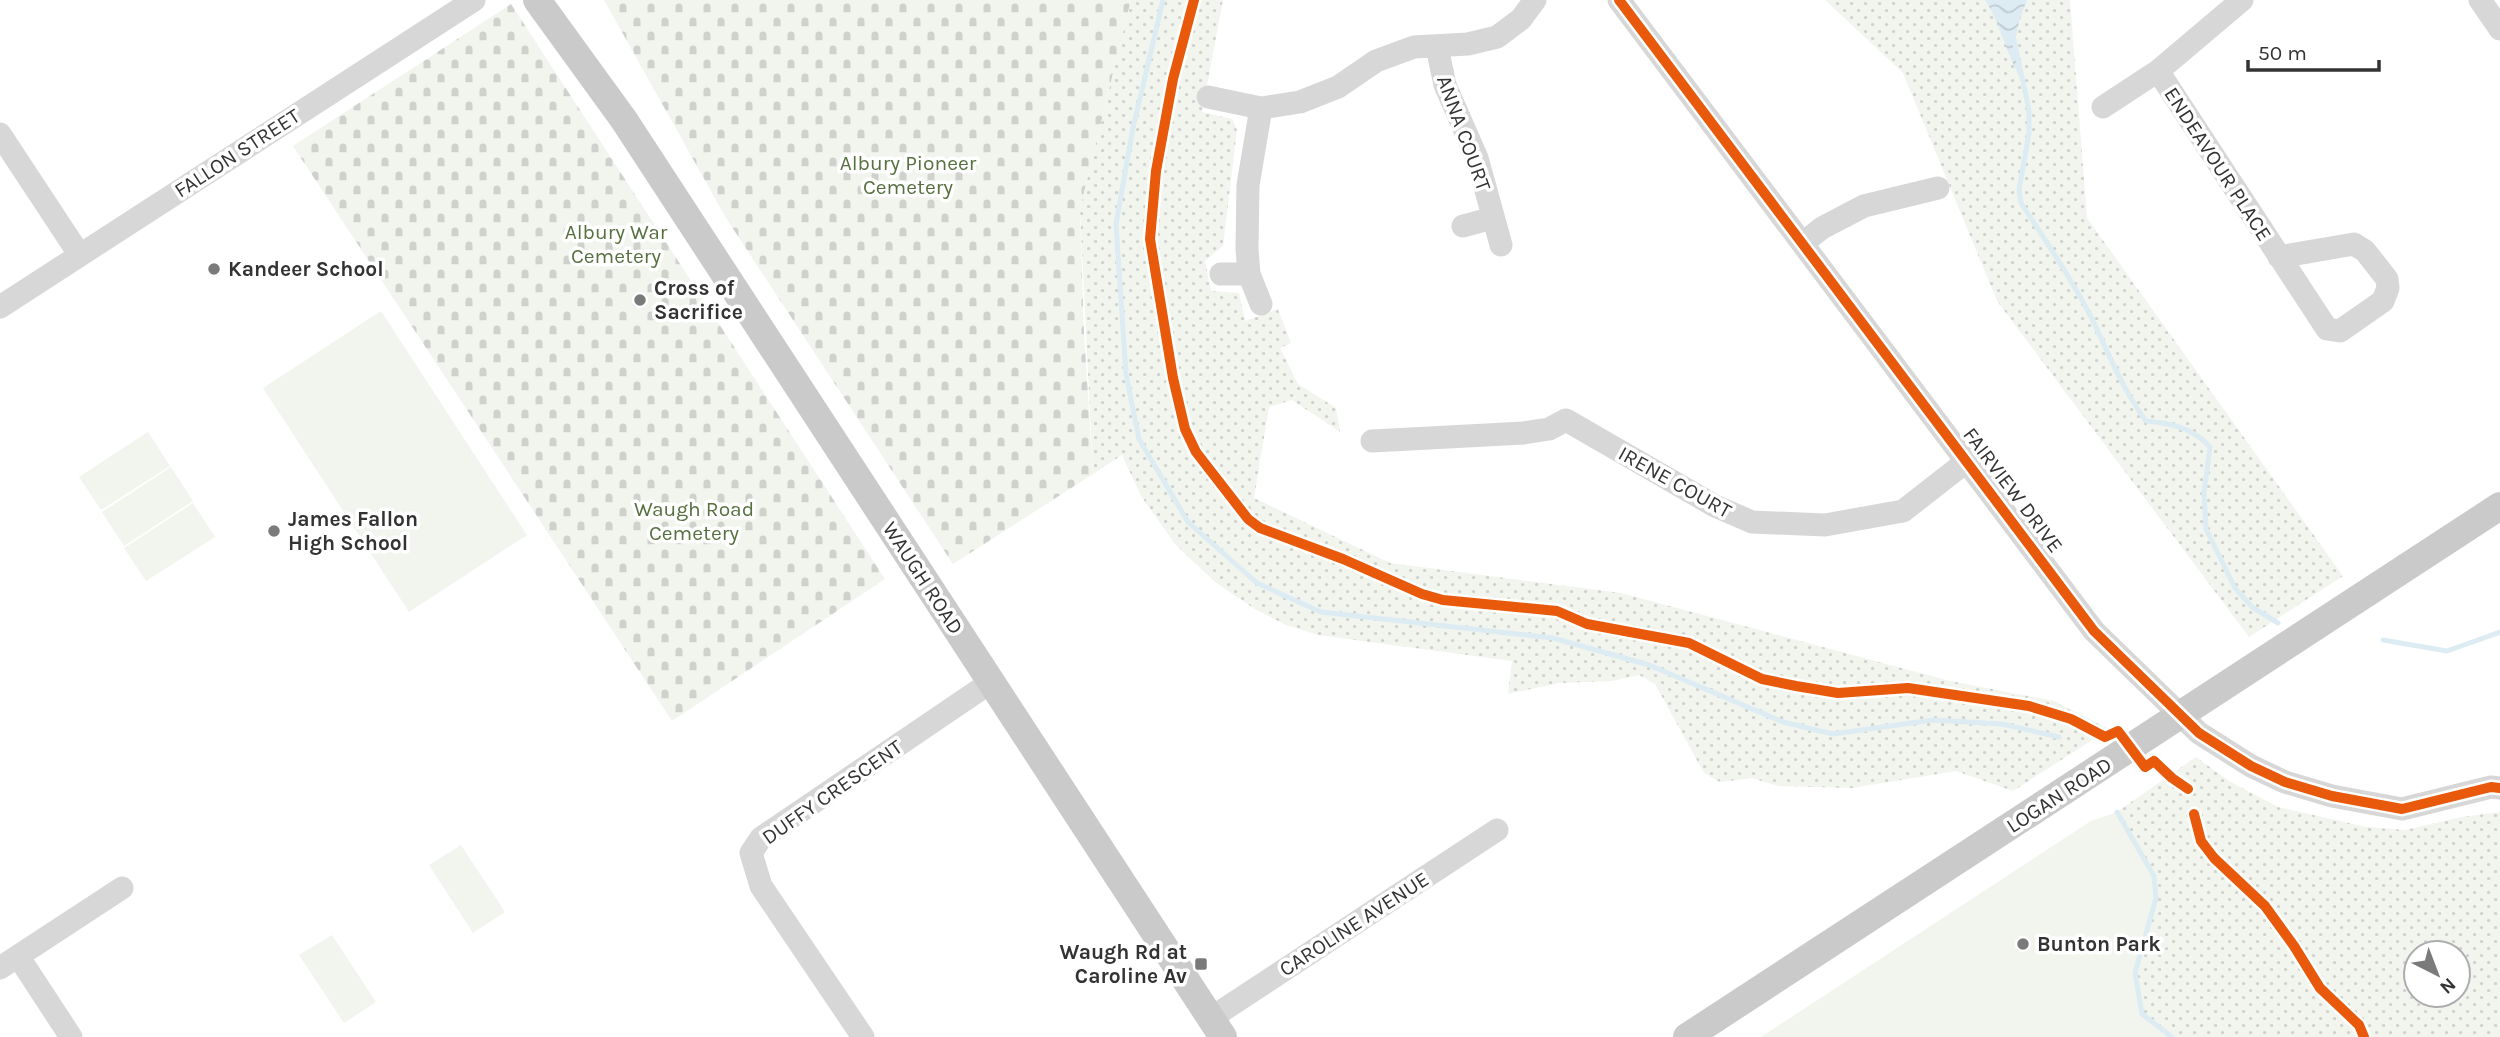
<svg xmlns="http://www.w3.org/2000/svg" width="2500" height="1037" font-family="Karla,sans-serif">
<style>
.cemetery{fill:url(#cemetery-stones)}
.park{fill:url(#park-dots);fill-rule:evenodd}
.pitch{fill:#f1f5ed}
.water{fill:url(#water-waves)}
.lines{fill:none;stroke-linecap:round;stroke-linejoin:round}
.stream{stroke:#ddebf3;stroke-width:5}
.minor{stroke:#d7d7d7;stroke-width:23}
.major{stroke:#cacaca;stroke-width:28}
.cycleway-casing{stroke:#fff;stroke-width:15}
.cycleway{stroke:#e8590c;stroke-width:10}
.poi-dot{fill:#7a7a7a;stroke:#fff;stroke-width:2.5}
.labels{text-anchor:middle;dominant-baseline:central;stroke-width:7;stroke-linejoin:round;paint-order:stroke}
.street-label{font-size:21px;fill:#333;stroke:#fff}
.park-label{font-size:21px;fill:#56703f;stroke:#fff}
.poi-label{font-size:21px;font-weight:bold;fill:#333;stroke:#fff;text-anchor:start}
</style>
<defs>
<pattern id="cemetery-stones" width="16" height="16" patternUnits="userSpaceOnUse" patternTransform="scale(1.75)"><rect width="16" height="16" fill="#f1f5ed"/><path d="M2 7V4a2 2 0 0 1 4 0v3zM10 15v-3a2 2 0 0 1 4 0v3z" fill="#cfd2cc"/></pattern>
<pattern id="park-dots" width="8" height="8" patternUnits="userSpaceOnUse" patternTransform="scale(1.75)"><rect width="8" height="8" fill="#f1f5ed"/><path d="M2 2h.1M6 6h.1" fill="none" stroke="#cfd2cc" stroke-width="1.8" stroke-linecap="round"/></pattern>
<pattern id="water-waves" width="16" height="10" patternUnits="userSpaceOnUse" patternTransform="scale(1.75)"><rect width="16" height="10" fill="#ddebf3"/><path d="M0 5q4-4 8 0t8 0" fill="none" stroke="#becad1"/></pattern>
</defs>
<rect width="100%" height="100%" fill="#fff"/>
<path class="cemetery" d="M 604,0 L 1131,0 L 1080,209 L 1084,333 L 1093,474 L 953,564 L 726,218 Z
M 511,4 L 885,579 L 672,721 L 293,146 Z"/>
<path class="park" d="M 1131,0 L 1223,0 L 1202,112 L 1232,119 L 1237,130 L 1223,246 L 1205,261 L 1211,291 L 1239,293 L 1245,321 L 1278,309 L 1291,343 L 1280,348 L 1298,384 L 1336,408 L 1340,432 L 1292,400 L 1269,407 L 1254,498 L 1390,563 L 1621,593 L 1950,681 L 2054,701 L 2109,729 L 2013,791 L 1956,771 L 1852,788 L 1778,786 L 1752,778 L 1720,782 L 1704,773 L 1655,684 L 1639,675 L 1612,681 L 1559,683 L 1508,694 L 1512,661 L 1318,635 L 1286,625 L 1255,609 L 1215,582 L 1176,545 L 1141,496 L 1122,455 L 1093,474 L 1080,209 Z
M 1825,0 L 2070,0 L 2087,218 L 2343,576 L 2249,637 L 1997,301 L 1903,73 Z
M 2196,757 L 2229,781 L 2278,807 L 2366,827 L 2405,830 L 2462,817 L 2500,812 L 2500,1037 L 2172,1037 L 2142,1014 L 2135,973 L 2156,898 L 2154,876 L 2117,812 ZM 2416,953 L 2458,953 L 2458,995 L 2416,995 Z"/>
<path class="pitch" d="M 381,311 L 527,535 L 409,612 L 263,388 Z
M 148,432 L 170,466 L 101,510 L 79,477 Z
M 171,467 L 193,501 L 124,546 L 102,512 Z
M 193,503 L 215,537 L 146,581 L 124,548 Z
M 2117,812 L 2154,876 L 2156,898 L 2135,973 L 2142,1014 L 2172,1037 L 1761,1037 L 2091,821 Z
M 461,845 L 505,912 L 473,933 L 429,865 Z
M 332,935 L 376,1002 L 344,1023 L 299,955 Z"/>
<path class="water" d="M 1985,0 L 2027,0 C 2014,32 2013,45 2021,79 C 2006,54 2001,24 1985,0 Z"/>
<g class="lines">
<path class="stream" d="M 1163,0 L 1133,128 L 1116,224 L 1126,374 L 1139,439 L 1188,522 L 1257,583 L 1321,612 L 1553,638 L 1649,665 L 1783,722 L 1833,734 L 1933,720 L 2002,724 L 2059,737
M 2014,40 L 2029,110 L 2029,133 L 2019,190 L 2021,203 C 2045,240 2070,276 2090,315 C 2108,351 2122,389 2146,421 C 2170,423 2193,428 2210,447 L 2204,493 L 2206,529 L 2235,588 L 2252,607 L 2278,623
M 2383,640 L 2447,651 L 2500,632
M 2117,812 L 2154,876 L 2156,898 L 2135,973 L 2142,1014 L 2172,1037"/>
<path class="minor" d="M 1619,0 L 2094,631 L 2199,733 L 2251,766 L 2285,782 L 2332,796 L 2402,809 L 2491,787 L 2500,788
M 2480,0 L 2500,29
M 1437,47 L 1445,85 L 1477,158 L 1501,245
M 2158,71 L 2327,329 L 2340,331 L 2383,301 L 2388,288 L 2387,279 L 2365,251 L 2354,244 L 2279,257
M 1208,97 L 1261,108 L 1300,102 L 1338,87 L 1376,61 L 1414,47 L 1468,44 L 1497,37 L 1521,19 L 1535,0
M 2103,107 L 2158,71 L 2242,0
M 1261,108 L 1248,185 L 1247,249 L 1249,274 L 1261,304
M 0,134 L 79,254
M 1463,226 L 1493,218
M 1803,243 L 1822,228 L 1864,206 L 1938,188
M 1221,274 L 1249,274
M 0,307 L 474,0
M 1372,441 L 1524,433 L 1549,429 L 1566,420 L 1715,506 L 1752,522 L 1825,525 L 1903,511 L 1967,461
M 18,956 L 71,1037
M 0,968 L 122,888
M 1211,1018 L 1497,830
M 863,1037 L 761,886 L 751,853 L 761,838 L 991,682"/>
<path class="major" d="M 537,0 L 624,120 L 1223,1037
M 1687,1037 L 2500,506"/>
<g class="cycleway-casing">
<path id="cycleway" d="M 1194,0 L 1173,79 L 1156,171 L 1150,239 L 1173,378 L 1185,429 L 1196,452 L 1248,519 L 1260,528 L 1343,559 L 1422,594 L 1443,600 L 1557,611 L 1587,624 L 1689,643 L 1762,679 L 1796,686 L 1838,693 L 1908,688 L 2029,706 L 2071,719 L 2105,737 L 2118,731 L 2145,767 L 2154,761 L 2172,778 L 2188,789
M 1619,0 L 2094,631 L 2199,733 L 2251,766 L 2285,782 L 2332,796 L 2402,809 L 2491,787 L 2500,788
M 2194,814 L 2201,841 L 2214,858 L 2265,906 L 2294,946 L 2320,988 L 2359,1025 L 2364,1037"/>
</g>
<use href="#cycleway" class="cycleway"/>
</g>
<g class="poi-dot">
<circle cx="214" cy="269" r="7"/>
<circle cx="640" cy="300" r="7"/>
<circle cx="274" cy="531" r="7"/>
<circle cx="2023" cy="944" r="7"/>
<rect x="1194" y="957" width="14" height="14" rx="3.5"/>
</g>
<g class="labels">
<g class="street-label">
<text transform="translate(1464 133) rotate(70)">ANNA COURT</text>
<text transform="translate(237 153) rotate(-33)">FALLON STREET</text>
<text transform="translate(2218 164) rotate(57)">ENDEAVOUR PLACE</text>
<text transform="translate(1675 482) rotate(29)">IRENE COURT</text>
<text transform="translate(2013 490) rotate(53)">FAIRVIEW DRIVE</text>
<text transform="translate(923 578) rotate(57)">WAUGH ROAD</text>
<text transform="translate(832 792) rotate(-35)">DUFFY CRESCENT</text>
<text transform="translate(2059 795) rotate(-33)">LOGAN ROAD</text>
<text transform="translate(1354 924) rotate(-33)">CAROLINE AVENUE</text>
</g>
<g class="park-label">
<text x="908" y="163">Albury Pioneer<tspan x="908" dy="24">Cemetery</tspan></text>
<text x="616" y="232">Albury War<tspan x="616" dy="24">Cemetery</tspan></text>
<text x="694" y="509">Waugh Road<tspan x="694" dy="24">Cemetery</tspan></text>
</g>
<g class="poi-label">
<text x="228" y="269">Kandeer School</text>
<text x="654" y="288">Cross of<tspan x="654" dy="24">Sacrifice</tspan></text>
<text x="288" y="519">James Fallon<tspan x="288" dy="24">High School</tspan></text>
<text x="2037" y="944">Bunton Park</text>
<text x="1187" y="952" text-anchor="end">Waugh Rd at<tspan x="1187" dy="24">Caroline Av</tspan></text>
</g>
</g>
<g transform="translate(2437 974) rotate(138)"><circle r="33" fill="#ffffff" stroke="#adadad" stroke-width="2"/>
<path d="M0-5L12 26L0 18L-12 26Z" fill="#7a7a7a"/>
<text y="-10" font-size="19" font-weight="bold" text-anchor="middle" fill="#333333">N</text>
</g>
<path d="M2248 60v10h131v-10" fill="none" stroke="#333333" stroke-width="3.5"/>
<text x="2258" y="60" font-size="21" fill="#333333" stroke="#ffffff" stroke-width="5" paint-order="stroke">50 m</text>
</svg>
